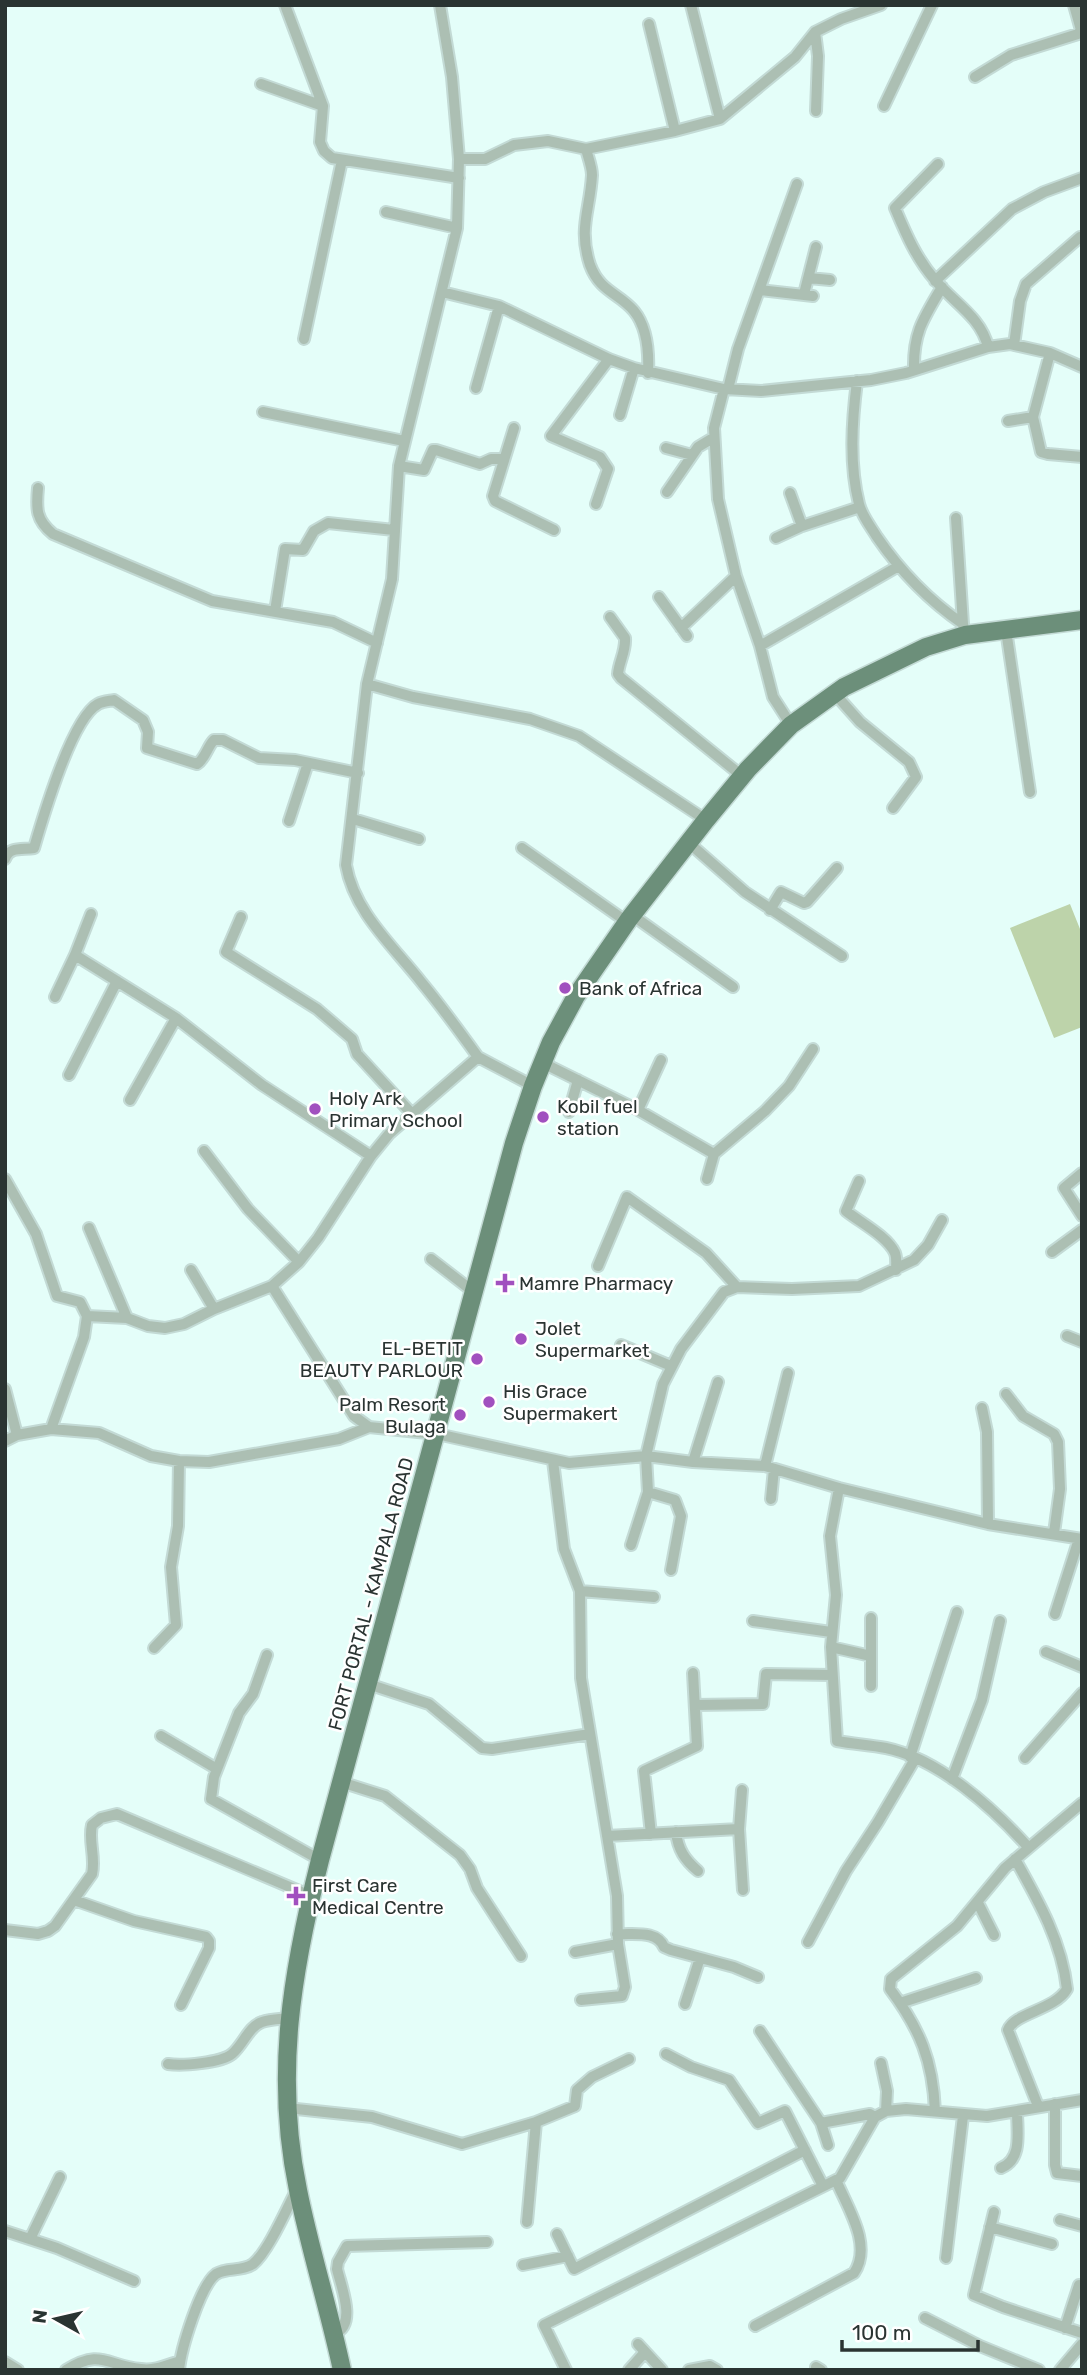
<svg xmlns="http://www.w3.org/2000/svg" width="1087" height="2375" font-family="Rubik,sans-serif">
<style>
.green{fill:#bdd3aa}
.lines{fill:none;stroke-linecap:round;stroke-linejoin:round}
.minor-casing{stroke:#c3dad5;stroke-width:14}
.primary-casing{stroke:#c3dad5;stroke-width:21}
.minor{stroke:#acbfb3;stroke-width:10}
.primary{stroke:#6c8f7a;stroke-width:18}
.poi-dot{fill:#a150bf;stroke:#fff;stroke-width:2.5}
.labels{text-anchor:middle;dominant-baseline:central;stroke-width:5;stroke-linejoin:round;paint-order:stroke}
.poi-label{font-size:19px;fill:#2a3432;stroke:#fff;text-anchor:start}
.street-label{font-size:19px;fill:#2a3432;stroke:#fff}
</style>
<rect width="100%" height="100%" fill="#e4fef9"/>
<path class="green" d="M 1070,904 L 1082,934 L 1082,1027 L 1054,1038 L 1010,928 Z"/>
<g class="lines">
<g class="minor-casing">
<path id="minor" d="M 285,5 L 323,106 L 320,142 L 324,151 L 332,158 L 459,178
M 440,5 L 452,77 L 459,159 L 457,228 L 399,466 L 392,579 L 367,684 L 346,865 C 354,912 394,947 422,983 C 442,1007 460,1032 478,1057
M 691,5 L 720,119
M 649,24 L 675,131
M 815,32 L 818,56 L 816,111
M 975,77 L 1011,55 L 1078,34 L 1081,30 L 1074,5
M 261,84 L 323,106
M 884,106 L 932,5
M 586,149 C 588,157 592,167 592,175 C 590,211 578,228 590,265 C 600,292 619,293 634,311 C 647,327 649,353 648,373
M 459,159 L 485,159 L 514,145 L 548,141 L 586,149 L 675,131 L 720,119 L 795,57 L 815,32 L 841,19 L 881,5
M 938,164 L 895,208 C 906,234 916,258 935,280 C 954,303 981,317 988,347
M 386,212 L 457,228
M 809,278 L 830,280
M 935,281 L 1012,209 L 1044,192 L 1082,178
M 760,290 L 813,296
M 442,292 L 499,306 L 609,359 L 634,368 L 724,389 L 761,391 L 871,380 L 906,373 L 988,347 L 1010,344 L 1050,353 L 1082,367
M 804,294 L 816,247
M 304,339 L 342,160
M 1014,345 L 1020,301 L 1026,284 L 1080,237
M 1050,353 L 1033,417 L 1041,452 L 1048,454 L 1082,457
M 914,370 C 913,333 923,319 942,287
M 857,381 C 852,421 849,464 859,504 C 862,516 871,527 877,537 C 901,572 928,600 963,624 L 965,635
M 476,388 L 499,306
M 724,389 L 714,428 L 718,499 L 736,576 L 760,646 L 773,697 L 791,725
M 728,389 L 738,349 L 797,184
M 263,412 L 404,441
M 620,415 L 634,368
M 1008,421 L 1033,417
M 514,428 L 493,496 L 495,501 L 554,530
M 666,448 L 692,455
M 399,466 L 424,470 L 433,450 L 436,450 L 480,464 L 491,459 L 504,459
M 38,488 C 36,509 36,520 53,534 L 212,601 L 333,622 L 377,643
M 667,492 L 698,447 L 713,438
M 790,493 L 802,526
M 596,504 L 608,469 L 600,457 L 551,436 L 609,359
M 956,518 L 963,624
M 776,538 L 802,526 L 860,507
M 659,597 L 687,636
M 275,611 L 285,549 L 303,550 L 314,531 L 328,523 L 394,530
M 610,617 L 625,638 C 626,652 619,661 618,674 L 621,678 L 742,776
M 681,628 L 736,576
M 1006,630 L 1030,792
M 760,646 L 897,567
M 367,684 L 413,697 L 530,719 L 579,736 L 706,820
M 836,695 L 860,722 L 909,762 L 916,777 L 893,808
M 353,819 L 419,839
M 289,821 L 308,763
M 689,843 L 745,892 L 842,956
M 522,848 L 627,922
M 5,859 C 9,846 23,850 34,848 C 43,817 72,718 98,704 C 103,701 110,701 114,700 L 143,720 L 148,732 L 147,748 L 197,764 C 206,758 207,747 214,740 L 223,740 L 259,758 L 295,760 L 358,773
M 770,910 L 781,892 L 804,903 L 807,902 L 837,868
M 632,915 L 733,987
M 241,917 L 226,952 L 317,1009 L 352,1039 L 357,1054 L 412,1114
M 75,955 L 176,1018 L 262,1085 L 371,1156
M 55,997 L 75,955 L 91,914
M 543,1063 L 638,1110 L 714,1154
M 69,1075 L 117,981
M 130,1100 L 176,1018
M 638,1110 L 661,1060
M 569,1112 L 578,1080
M 204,1151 L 248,1209 L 299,1262
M 1082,1173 L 1064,1188 L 1082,1216
M 5,1179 L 36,1234 L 57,1296 L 80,1302 L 87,1316 L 84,1337 L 51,1429
M 707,1179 L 714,1154 L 765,1111 L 789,1086 L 813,1049
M 859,1181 L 846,1211 C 861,1223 887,1236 895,1253 C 897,1258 896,1265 896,1270
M 89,1228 L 127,1318
M 1052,1252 L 1082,1230
M 431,1259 L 475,1293
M 598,1266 L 627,1197 L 706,1253 L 737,1287
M 191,1270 L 214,1309
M 272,1286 L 354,1416 L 369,1427
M 87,1316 L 127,1318 L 148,1326 L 165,1328 L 184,1324 L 214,1309 L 272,1286 L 299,1262 L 318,1238 L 371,1156 L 389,1134 L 478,1057 L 533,1086
M 1067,1336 L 1082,1342
M 621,1345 L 671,1366
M 5,1389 L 17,1435
M 1006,1394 L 1023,1416 L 1054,1434 L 1058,1442 L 1060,1489 L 1054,1533
M 982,1408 L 987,1432 L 988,1524
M 5,1441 L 17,1435 L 51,1429 L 99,1433 L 151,1456 L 179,1461 L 209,1462 L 339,1439 L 369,1427 L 437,1434 L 569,1463 L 646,1456 L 693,1462 L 765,1466 L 839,1488 L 988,1524 L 1082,1539
M 553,1461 L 564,1549 L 580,1591 L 581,1678 L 617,1896 L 618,1944 L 625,1987 L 622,1996 L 581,2000
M 693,1462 L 718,1382
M 765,1466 L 788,1373
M 839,1488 L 830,1536 L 836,1595 L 831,1647 L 837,1741 C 853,1744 870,1745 886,1748 C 939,1759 993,1808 1028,1847
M 648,1492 L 675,1500 L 681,1516 L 671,1570
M 771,1499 L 774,1469
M 631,1545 L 648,1492 L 646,1456 L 663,1384 L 681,1349 L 724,1292 L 737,1287 L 792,1289 L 859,1286 L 914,1260 L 928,1245 L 942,1220
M 580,1591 L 654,1597
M 1055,1614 L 1079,1539
M 871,1618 L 871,1686
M 753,1621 L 831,1632
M 831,1647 L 871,1656
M 154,1648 L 176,1625 L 171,1567 L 178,1526 L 179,1461
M 1046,1652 L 1082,1667
M 267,1655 L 253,1694 L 239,1713 L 214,1777 L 211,1799 L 320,1860
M 368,1684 L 429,1704 L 482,1748 L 492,1749 L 590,1734
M 695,1705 L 763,1704 L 766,1674 L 832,1675
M 161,1736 L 217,1769
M 910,1757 L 957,1612
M 1025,1758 L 1082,1693
M 952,1779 L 982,1700 L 1000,1621
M 341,1782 L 385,1796 L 460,1855 L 470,1869 L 477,1888 L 521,1956
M 742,1790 L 739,1829 L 743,1890
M 676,1832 C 678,1850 685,1860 698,1871
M 651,1834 L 644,1771 L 697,1746 L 693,1673
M 607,1836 L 739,1829
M 1015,1859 C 1038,1900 1062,1942 1067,1989 C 1055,2010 1014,2013 1008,2030 L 1038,2106
M 74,1900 L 134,1921 L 206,1937 L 209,1941 L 209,1948 L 181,2005
M 978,1903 L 994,1935
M 5,1930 L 38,1934 L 48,1931 L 55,1926 L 92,1874 C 96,1857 88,1841 92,1825 L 101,1818 L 117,1814 L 311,1896
M 617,1934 C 634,1935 657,1930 664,1947 L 671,1950 L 734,1967 L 758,1977
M 808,1942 L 846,1871 L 878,1822 L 915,1759
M 575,1952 L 618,1944
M 900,2003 L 976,1978
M 685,2004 L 700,1958
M 760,2031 L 821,2123 L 828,2145
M 666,2054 L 691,2067 L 729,2080 L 758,2123 L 785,2111 L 823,2186
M 881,2063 L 887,2091 L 886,2111
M 168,2064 C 182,2066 221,2063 232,2054 C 243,2045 249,2026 262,2022 C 270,2019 281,2019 289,2018
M 1055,2104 L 1055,2165 L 1057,2173 L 1082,2176
M 287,2108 L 372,2117 L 462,2144 L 536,2122 L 575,2106 L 577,2090 L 592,2077 L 629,2059
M 935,2111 C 933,2061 920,2029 890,1989 L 891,1979 L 957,1926 L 1005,1868 L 1082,1803
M 821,2123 L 870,2114 L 875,2117
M 1001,2168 C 1023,2159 1017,2132 1017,2111
M 994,2212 L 974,2295 L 1003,2307 L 1082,2333
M 1060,2220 L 1082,2226
M 527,2222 L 536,2122
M 990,2227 L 1052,2244
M 5,2231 L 57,2248 L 134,2281
M 557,2234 L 574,2269 L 805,2150
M 30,2239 L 60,2177
M 946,2258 L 963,2116
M 523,2265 L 568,2256
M 925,2318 L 980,2346 L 1039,2370
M 755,2326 L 854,2273 C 873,2245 847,2207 836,2180
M 1065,2328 L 1079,2285
M 335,2333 C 357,2325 341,2286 337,2269 L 338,2262 L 347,2246 L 487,2242
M 638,2344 L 662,2370
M 5,2362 L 18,2370
M 816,2367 L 821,2370
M 66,2370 C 102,2348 106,2366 141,2369 C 155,2371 167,2365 180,2361
M 179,2370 C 181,2349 200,2286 216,2274 C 227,2267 242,2272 253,2264 C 268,2252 287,2208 297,2189
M 566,2370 L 544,2325 L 840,2178 L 875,2117 L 886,2111 L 906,2109 L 987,2116 L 1082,2100
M 629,2370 L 645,2352
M 689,2370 L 710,2366 L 717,2370
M 1060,2370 L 1082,2344"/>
</g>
<g class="primary-casing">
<path id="primary" d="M 342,2370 C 329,2309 310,2250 298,2190 C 274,2075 292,1971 320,1860 L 514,1143 L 533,1086 L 551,1042 L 576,996 L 629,919 L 706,820 L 748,769 L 791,725 L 844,687 L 926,647 L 965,635 L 1082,620"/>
</g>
<use href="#minor" class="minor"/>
<use href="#primary" class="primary"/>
</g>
<g class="poi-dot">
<circle cx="565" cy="988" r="7"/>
<circle cx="315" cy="1109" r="7"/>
<circle cx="543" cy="1117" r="7"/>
<path d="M501.5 1272.5h7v7h7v7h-7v7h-7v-7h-7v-7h7z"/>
<circle cx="521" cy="1339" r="7"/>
<circle cx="477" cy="1359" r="7"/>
<circle cx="489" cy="1402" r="7"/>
<circle cx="460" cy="1415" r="7"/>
<path d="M292.5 1885.5h7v7h7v7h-7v7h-7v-7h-7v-7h7z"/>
</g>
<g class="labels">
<g class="poi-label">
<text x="579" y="988">Bank of Africa</text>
<text x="329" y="1098">Holy Ark<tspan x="329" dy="22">Primary School</tspan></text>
<text x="557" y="1106">Kobil fuel<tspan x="557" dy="22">station</tspan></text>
<text x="519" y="1283">Mamre Pharmacy</text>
<text x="535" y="1328">Jolet<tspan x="535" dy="22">Supermarket</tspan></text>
<text x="463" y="1348" text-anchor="end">EL-BETIT<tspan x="463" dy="22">BEAUTY PARLOUR</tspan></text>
<text x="503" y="1391">His Grace<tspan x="503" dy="22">Supermakert</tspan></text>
<text x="446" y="1404" text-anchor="end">Palm Resort<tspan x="446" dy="22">Bulaga</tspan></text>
<text x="312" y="1885">First Care<tspan x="312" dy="22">Medical Centre</tspan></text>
</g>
<g class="street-label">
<text transform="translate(371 1594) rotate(-75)">FORT PORTAL - KAMPALA ROAD</text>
</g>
</g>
<rect width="1087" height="2375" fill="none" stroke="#2a3432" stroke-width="14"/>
<g transform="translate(56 2319) rotate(278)" stroke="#ffffff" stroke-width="5" paint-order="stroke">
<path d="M0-5L12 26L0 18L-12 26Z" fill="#2a3432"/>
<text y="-10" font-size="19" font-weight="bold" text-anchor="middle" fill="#2a3432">N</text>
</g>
<path d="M842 2340v10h136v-10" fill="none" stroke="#2a3432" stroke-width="3.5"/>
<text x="852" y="2340" font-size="21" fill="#2a3432" stroke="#ffffff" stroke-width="5" paint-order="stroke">100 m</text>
</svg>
